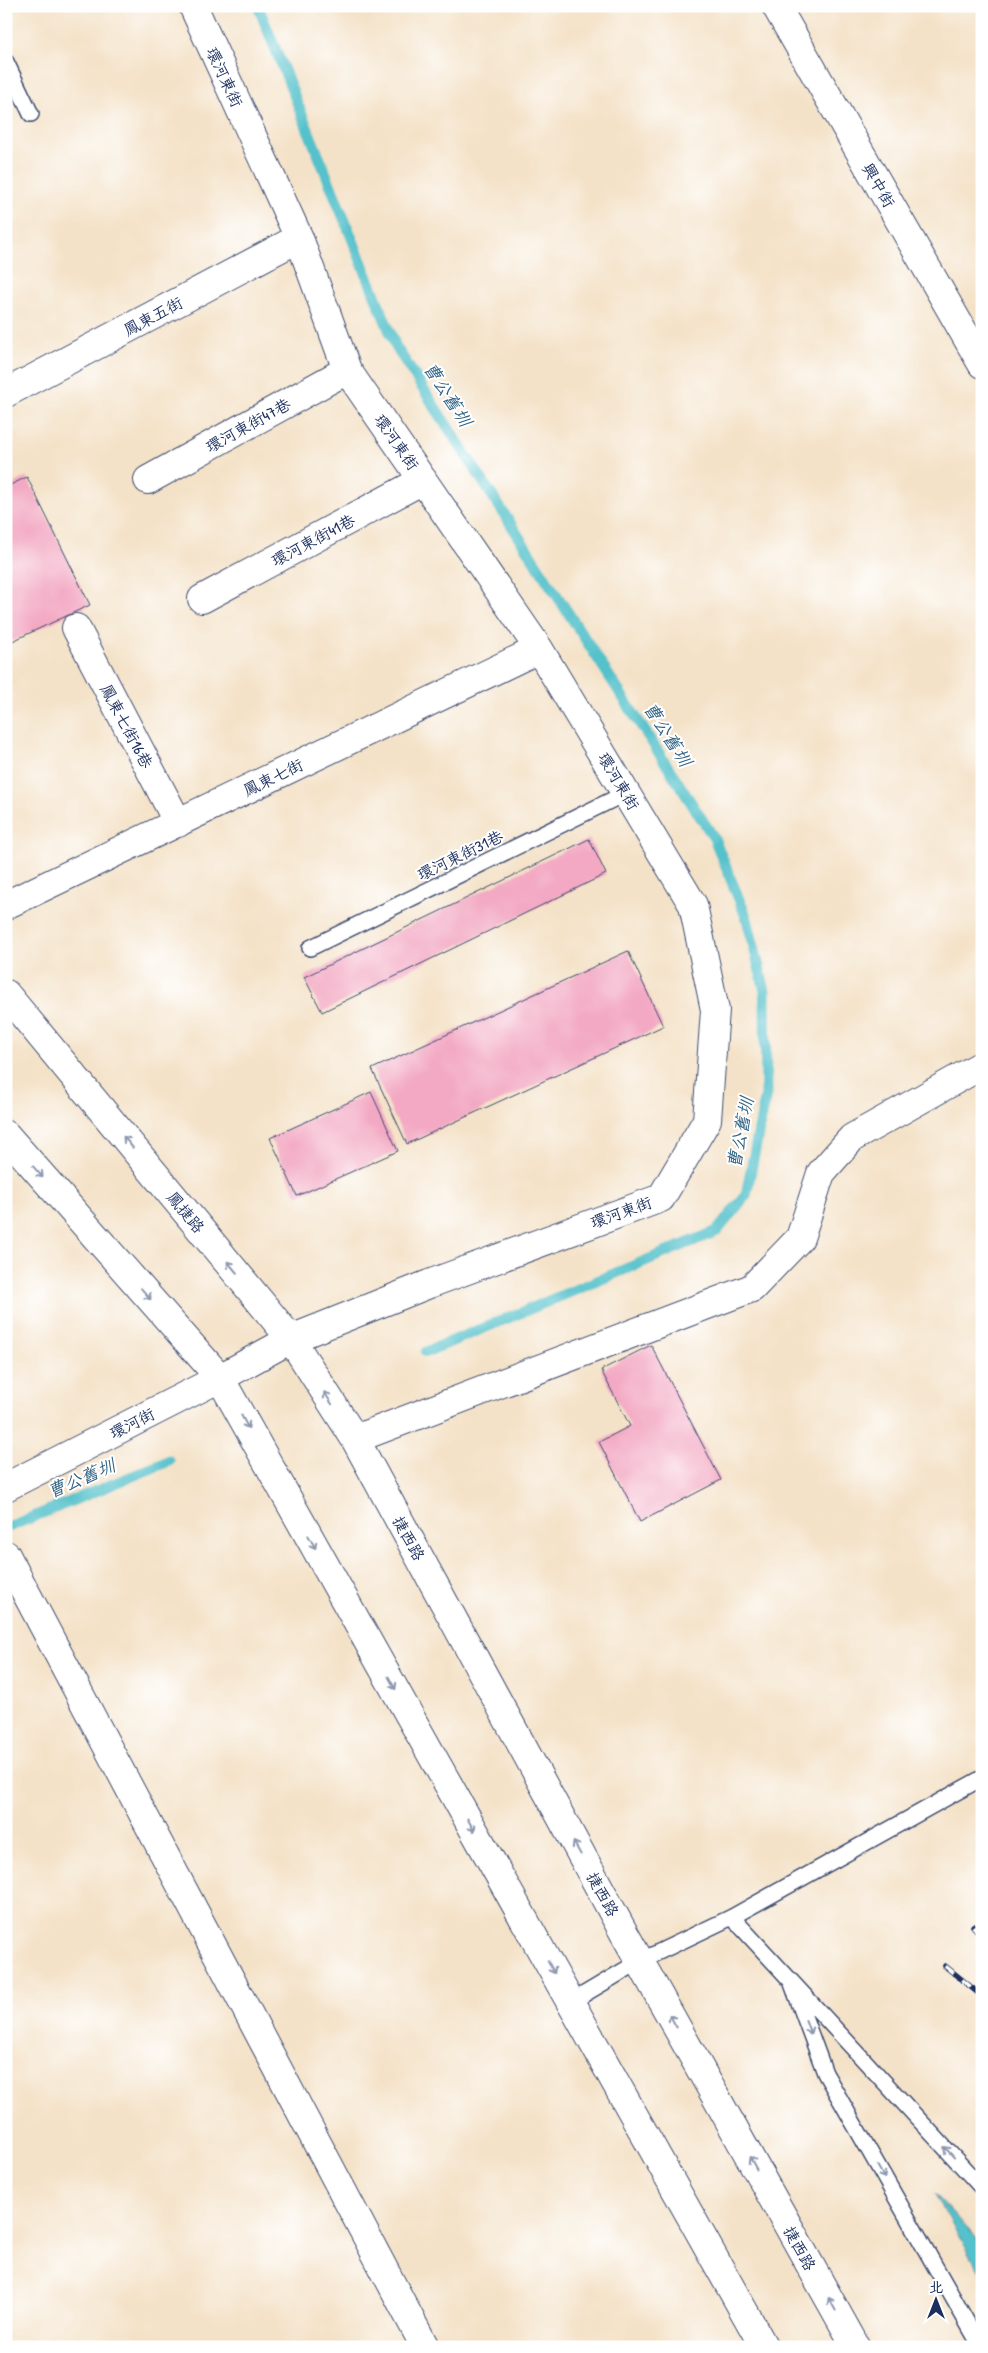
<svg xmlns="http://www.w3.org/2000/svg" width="988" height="2353" font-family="'Patrick Hand','LXGW WenKai TC',sans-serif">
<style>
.water{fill:#54c1cb;stroke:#387894}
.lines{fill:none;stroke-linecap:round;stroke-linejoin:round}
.stream{stroke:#54c1cb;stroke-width:11}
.building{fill:#f3a9c3}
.service-casing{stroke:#3c4a6e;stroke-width:18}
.minor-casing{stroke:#3c4a6e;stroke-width:30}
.service{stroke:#fff;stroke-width:15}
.minor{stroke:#fff;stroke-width:28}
.rail-casing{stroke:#1b2f5e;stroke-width:5.5}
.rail{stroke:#fff;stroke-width:4;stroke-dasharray:11;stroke-linecap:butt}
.oneway{stroke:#8d97ae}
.labels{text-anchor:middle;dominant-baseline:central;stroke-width:4;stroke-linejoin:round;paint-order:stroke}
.street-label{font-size:16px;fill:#1b2f5e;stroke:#fff}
.water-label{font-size:18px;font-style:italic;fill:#2f6284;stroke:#fff}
</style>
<rect width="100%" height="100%" fill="#fff"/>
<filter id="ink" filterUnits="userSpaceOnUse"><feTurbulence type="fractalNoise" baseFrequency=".02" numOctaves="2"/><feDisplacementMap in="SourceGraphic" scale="10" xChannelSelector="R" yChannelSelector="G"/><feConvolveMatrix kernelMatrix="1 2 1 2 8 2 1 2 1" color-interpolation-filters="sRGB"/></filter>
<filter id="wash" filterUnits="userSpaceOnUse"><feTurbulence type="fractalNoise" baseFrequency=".0096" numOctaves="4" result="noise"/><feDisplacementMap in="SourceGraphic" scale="20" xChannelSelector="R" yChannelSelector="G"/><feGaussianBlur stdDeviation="1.12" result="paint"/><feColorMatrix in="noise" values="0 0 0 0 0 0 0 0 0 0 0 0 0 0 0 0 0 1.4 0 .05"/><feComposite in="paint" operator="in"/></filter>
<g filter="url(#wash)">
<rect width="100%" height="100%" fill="#f4e2c8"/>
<path class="water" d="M 934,2193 L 982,2244 L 982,2275 Z"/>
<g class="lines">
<path class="stream" d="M 258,6 L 396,347 L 714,838 L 747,919 L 765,991 L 766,1094 L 746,1195 L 717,1231 L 426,1352
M 6,1528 L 169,1461"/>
</g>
<g id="blocks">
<path class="building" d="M 27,477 L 90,605 L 6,644 L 6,487 Z
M 589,839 L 606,874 L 322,1012 L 304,977 Z
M 628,951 L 663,1026 L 407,1144 L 372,1069 Z
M 371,1092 L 398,1151 L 297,1196 L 270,1138 Z
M 651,1345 L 721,1480 L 640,1522 L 599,1442 L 630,1426 L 601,1370 Z"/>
</g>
</g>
<g filter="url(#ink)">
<use href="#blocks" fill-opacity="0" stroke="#3c4a6e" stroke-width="1"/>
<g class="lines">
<g class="service-casing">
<path id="service" d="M 6,62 L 31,114
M 310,948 L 626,793
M 732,1917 L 982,2188
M 791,1981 L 825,2073 L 981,2347
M 571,2002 L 640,1961 L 732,1917 L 982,1778"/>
</g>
<g class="minor-casing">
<path id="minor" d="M 776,6 L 982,364
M 6,393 L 299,238
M 148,480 L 347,370
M 202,599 L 423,480
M 76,628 L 178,823
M 6,905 L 539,649
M 6,994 L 291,1339 L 355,1439 L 624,1933 L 856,2347
M 6,1135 L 220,1378 L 764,2347
M 355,1439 L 752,1288 L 800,1238 L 821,1173 L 852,1138 L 982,1065
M 6,1487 L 220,1378 L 291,1339 L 429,1284 L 661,1198 L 707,1120 L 715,1010 L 693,905 L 539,649 L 347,370 L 299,238 L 193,6
M 6,1555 L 425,2347"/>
</g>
<use href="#service" class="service"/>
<use href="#minor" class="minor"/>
<g class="rail-casing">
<path id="rail" d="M 973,1926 L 982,1936
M 945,1966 L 982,1996"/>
</g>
<use href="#rail" class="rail"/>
</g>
<defs><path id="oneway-shaft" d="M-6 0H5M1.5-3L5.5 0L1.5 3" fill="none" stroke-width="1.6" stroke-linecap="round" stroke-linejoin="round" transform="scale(1.25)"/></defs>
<g class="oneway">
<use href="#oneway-shaft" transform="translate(128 1142) rotate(-130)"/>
<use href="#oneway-shaft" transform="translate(38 1172) rotate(49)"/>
<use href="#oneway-shaft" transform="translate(232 1267) rotate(-130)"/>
<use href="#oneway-shaft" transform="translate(146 1294) rotate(49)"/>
<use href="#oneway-shaft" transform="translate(328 1398) rotate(-123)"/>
<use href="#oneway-shaft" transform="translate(245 1422) rotate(61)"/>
<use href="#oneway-shaft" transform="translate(312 1542) rotate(61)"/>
<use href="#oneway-shaft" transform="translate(392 1683) rotate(61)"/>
<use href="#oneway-shaft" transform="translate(471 1825) rotate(61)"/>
<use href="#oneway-shaft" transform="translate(577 1848) rotate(-119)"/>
<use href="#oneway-shaft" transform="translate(551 1967) rotate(61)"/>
<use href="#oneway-shaft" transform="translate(673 2021) rotate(-119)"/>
<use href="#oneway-shaft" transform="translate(808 2027) rotate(70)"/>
<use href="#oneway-shaft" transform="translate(949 2152) rotate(-133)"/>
<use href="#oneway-shaft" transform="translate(753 2163) rotate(-119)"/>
<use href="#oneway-shaft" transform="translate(881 2172) rotate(60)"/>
<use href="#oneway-shaft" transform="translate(832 2304) rotate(-119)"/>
</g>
</g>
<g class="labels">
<g class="street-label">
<text transform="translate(225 77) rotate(65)">環河東街</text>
<text transform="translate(879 185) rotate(60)">興中街</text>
<text transform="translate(153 316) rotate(-28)">鳳東五街</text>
<text transform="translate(248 425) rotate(-29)">環河東街47巷</text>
<text transform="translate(397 442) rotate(55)">環河東街</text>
<text transform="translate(313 540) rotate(-28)">環河東街41巷</text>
<text transform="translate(127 726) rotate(62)">鳳東七街16巷</text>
<text transform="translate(273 777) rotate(-26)">鳳東七街</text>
<text transform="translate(619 781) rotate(59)">環河東街</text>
<text transform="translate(460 855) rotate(-26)">環河東街31巷</text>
<text transform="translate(186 1212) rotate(50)">鳳捷路</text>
<text transform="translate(621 1212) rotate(-20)">環河東街</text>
<text transform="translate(132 1423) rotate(-27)">環河街</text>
<text transform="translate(409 1538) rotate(61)">捷西路</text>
<text transform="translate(603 1894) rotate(61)">捷西路</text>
<text transform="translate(800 2248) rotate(61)">捷西路</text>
</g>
<g class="water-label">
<text transform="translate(448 394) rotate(57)">曹公舊圳</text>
<text transform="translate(668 734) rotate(57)">曹公舊圳</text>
<text transform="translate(740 1133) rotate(-79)">曹公舊圳</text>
<text transform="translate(81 1478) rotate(-23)">曹公舊圳</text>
</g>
</g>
<rect width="988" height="2353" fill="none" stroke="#fff" stroke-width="25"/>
<g transform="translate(936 2300)" stroke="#ffffff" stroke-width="4" paint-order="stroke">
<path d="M0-4L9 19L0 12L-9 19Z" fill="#1b2f5e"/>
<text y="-8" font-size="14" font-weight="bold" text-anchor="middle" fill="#1b2f5e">北</text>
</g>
</svg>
